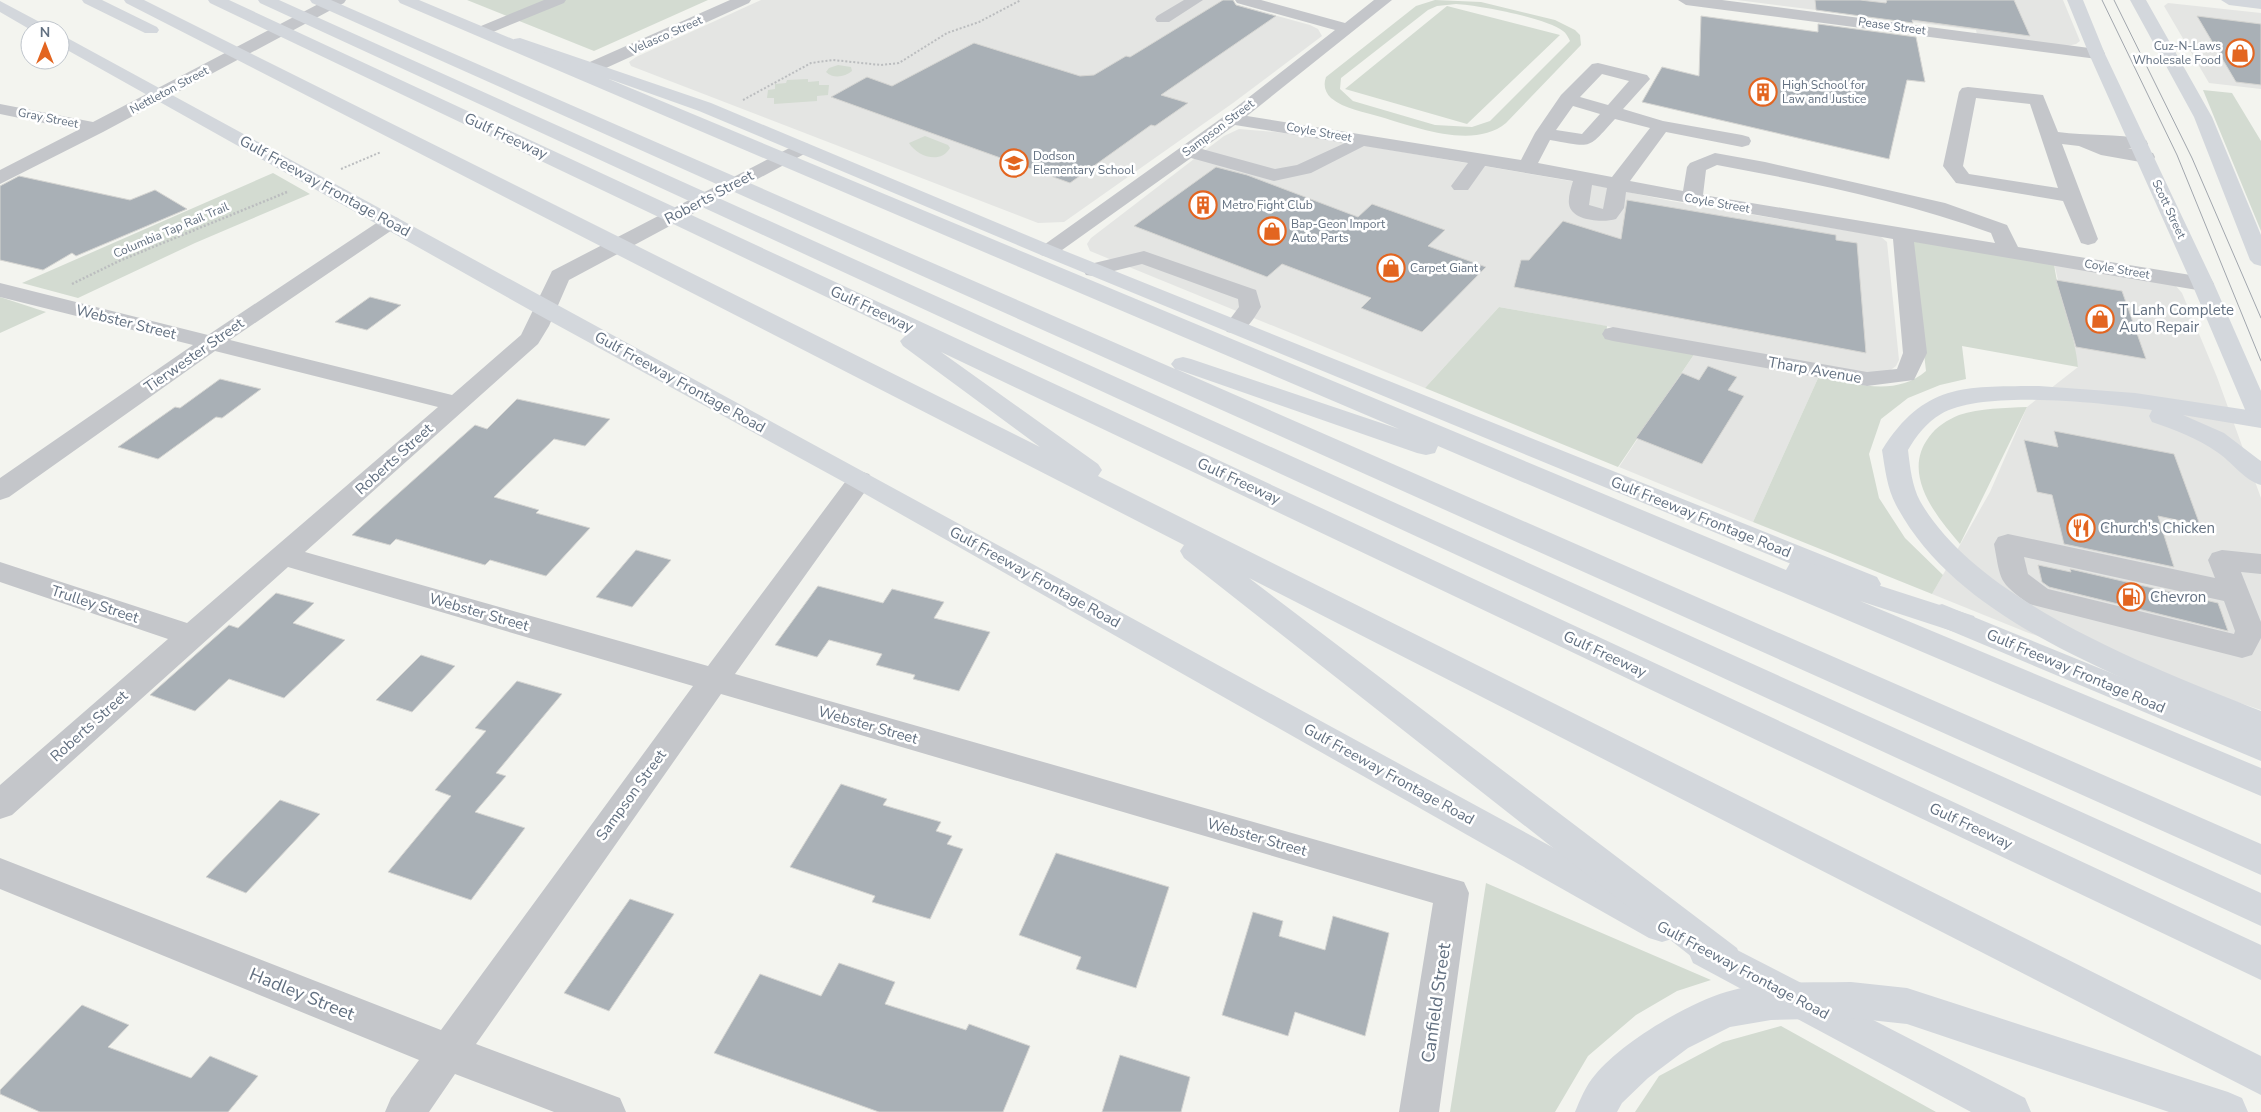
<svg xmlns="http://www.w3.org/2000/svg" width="2261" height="1112" font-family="'Nunito Sans',sans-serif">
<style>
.built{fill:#e4e5e3}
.green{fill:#d3dbd1;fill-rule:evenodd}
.building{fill:#a9b0b6;stroke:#d5d5d2}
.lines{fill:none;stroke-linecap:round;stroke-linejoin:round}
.path-far1{stroke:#bbbdbf;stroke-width:2;stroke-dasharray:2 2;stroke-linecap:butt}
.path{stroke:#bbbdbf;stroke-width:2.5;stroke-dasharray:2 2;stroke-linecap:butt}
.minor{fill:#c4c6ca;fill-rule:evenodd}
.major{fill:#d3d7dc;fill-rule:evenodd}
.highway{fill:#d3d7dc;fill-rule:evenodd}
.tram{stroke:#a1a6ad;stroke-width:1}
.labels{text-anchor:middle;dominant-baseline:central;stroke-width:5;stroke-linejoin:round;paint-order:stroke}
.far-street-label{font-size:12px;fill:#627081;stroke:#fff}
.far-poi-label{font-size:12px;fill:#627081;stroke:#fff;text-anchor:start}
.street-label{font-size:15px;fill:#627081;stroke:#fff}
.poi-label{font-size:15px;fill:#627081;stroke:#fff;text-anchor:start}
.near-street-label{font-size:18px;fill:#627081;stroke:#fff}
</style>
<rect width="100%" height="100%" fill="#f3f4ef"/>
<path class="built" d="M 761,0 L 1220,0 L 1310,25 L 1318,29 L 1322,36 L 1233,103 L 1064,222 L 1038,223 L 631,66 L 629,62 L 636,57 Z
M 1737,0 L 2063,0 L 2080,41 L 2076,44 L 2067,46 L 1977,35 L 1976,30 Z
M 2168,3 L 2261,13 L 2261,89 L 2209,83 L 2164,6 Z
M 1239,129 L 1276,132 L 1356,144 L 1594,185 L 1671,201 L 1880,236 L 1887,242 L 1899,360 L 1896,366 L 1888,372 L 1874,374 L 1499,307 L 1425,388 L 1090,251 L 1087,244 L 1091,238 L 1224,136 Z
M 2054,263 L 2175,285 L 2182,293 L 2217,377 L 2261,498 L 2261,710 L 2026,632 L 1932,594 L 1990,492 L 2027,407 L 2078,367 Z
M 1695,353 L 1819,376 L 1753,522 L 1619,467 Z"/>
<path class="green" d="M 467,0 L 708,0 L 594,51 Z
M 1435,0 L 1481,2 L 1555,20 L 1575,30 L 1580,35 L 1581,45 L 1506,123 C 1474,150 1415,127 1381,117 C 1365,112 1344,109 1331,98 C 1325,92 1323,85 1326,77 L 1416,6 ZM 1456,4 C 1478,5 1546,18 1563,31 C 1566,33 1568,37 1570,41 L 1490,121 L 1472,127 L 1435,125 L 1353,101 L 1340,89 L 1341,78 L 1428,10 L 1437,6 Z
M 1447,6 L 1560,35 L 1467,124 L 1345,89 Z
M 838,65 L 851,67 L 852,71 C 845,77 833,79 826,72 L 829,68 Z
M 808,79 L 808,82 L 819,81 L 819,85 L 829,85 L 828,95 L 817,96 L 817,101 L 774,104 L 774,98 L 767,98 L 768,90 L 775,89 L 775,84 L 786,83 L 787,80 Z
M 2203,90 L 2232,93 L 2261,141 L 2261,231 Z
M 925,136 L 948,145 L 950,148 C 940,165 917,156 909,143 Z
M 273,173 L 310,194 L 195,243 L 78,298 L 22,283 Z
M 1911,241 L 2054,263 C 2058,299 2075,332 2078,367 L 1962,346 L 1966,379 L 1940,385 L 1908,398 L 1881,419 L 1869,454 L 1879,498 L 1905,538 L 1943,575 L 1932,594 L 1753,522 L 1819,376 C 1855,384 1896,397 1926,371 Z
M 0,297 L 46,312 L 0,333 Z
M 1499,307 L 1607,326 L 1606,337 L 1695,353 L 1618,467 L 1425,388 Z
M 2027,407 L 1960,544 C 1936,516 1901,474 1929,437 C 1936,427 1947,420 1959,415 C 1980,408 2005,408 2027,407 Z
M 1486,883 L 1711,980 L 1677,991 L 1636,1015 L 1588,1056 L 1555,1112 L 1450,1112 Z
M 1781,1026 L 1936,1112 L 1635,1112 L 1659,1076 L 1723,1042 Z"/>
<path class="building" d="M 1223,0 L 1233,0 L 1236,5 L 1276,16 L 1161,95 L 1188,103 L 1155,126 L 1151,125 L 1070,183 L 831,97 L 867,77 L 892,86 L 974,43 L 1080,76 L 1094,75 L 1126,56 L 1130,57 Z
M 1815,0 L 1860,0 L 1886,3 L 1887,0 L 2014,0 L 2030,36 L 1912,20 L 1913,23 L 1816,10 Z
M 1701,16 L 1818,32 L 1818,24 L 1916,37 L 1925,82 L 1907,80 L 1889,159 L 1642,102 L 1662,67 L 1699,76 Z
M 2197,16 L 2261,24 L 2261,85 L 2236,82 Z
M 1216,167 L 1247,175 L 1358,217 L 1372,204 L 1445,230 L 1428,246 L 1486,267 L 1422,332 L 1361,308 L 1371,298 L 1282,264 L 1267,277 L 1134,226 Z
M 19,176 L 130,200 L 155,190 L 187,209 L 76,256 L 72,253 L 43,270 L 0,260 L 0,186 Z
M 1627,200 L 1836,235 L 1836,240 L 1857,243 L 1866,353 L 1514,287 L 1521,260 L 1529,260 L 1563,221 L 1621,239 Z
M 2056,280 L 2122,291 L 2146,359 L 2076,347 Z
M 370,297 L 401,305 L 367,330 L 335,322 Z
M 1708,366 L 1737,377 L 1728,390 L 1744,396 L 1702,464 L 1636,438 L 1682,373 L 1699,380 Z
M 220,379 L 261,389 L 222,418 L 216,417 L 158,459 L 118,447 L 175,407 L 180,408 Z
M 517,399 L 610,419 L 585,446 L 554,439 L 494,497 L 539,510 L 536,513 L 590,528 L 546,576 L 490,560 L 485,565 L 396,539 L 390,545 L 352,535 L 475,425 L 487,429 Z
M 2054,431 L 2174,454 L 2200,525 L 2158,516 L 2174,567 L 2064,544 L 2052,495 L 2037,492 L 2024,440 L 2058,447 Z
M 636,550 L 671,560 L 632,607 L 596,597 Z
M 2038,565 L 2071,572 L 2070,569 L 2218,603 L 2228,631 L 2049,587 L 2042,582 Z
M 818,586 L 883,603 L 892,589 L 944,602 L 934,618 L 990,632 L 959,691 L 913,679 L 915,675 L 876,665 L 882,654 L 829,640 L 817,657 L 775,645 Z
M 276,593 L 314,603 L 293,623 L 345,640 L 284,698 L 229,679 L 195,711 L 150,695 L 229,625 L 238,628 Z
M 421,655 L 455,666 L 412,712 L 376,700 Z
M 517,681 L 562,694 L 496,773 L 506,776 L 475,812 L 525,828 L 471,900 L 388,872 L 451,796 L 435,790 L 486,731 L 475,728 Z
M 841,784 L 887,799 L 883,805 L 941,822 L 936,831 L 952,836 L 947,844 L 963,849 L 930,919 L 872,902 L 875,896 L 790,867 Z
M 280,800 L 320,814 L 246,893 L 206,877 Z
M 1056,853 L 1169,887 L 1136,988 L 1076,969 L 1081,957 L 1019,935 Z
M 630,899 L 674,914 L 609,1011 L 564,993 Z
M 1253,912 L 1283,921 L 1279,936 L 1325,950 L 1333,916 L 1389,933 L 1365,1036 L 1295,1012 L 1288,1036 L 1222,1015 Z
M 839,963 L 895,982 L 885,1004 L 966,1030 L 969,1024 L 1030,1046 L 1003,1112 L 879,1112 L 714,1053 L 760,974 L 821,996 Z
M 82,1005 L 129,1025 L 108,1047 L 191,1078 L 210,1056 L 258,1076 L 228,1112 L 40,1112 L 0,1094 L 0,1090 Z
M 1120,1055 L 1190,1077 L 1181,1112 L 1102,1112 Z"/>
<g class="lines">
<path class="path-far1" d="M 743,100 L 811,63 L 833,60 L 881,65 L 899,63 L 947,33 L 979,22 L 1021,0
M 341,169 L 381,152"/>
<path class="path" d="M 72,284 L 119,261 L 287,192"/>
<path class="minor" d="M 326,0 L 346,0 L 344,3 L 103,132 L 0,184 L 0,170 L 78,130 L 0,114 L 0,104 L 93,122 Z
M 544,0 L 566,0 L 564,3 L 493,32 L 487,34 L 479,29 L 481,26 Z
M 730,0 L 751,0 L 749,3 L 595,73 L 583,73 L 580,69 L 583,65 Z
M 1184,0 L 1203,0 L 1169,22 L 1157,22 L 1155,19 L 1157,16 Z
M 1235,0 L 1261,0 L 1345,23 L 1374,0 L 1392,0 L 1247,116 L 1521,160 L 1535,133 L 1561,95 L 1592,64 L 1598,63 L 1647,75 L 1650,79 L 1623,109 L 1663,121 L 1742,135 L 1749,137 L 1751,141 L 1749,145 L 1742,147 L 1666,132 L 1630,181 L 1683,191 L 1687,167 L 1690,163 L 1715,153 L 1765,162 L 1945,203 L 2007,225 L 2018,247 L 2203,277 L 2211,279 L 2214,284 L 2211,289 L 2203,291 L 1914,242 L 1927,353 L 1914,380 L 1867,386 L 1613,341 L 1605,339 L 1602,334 L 1605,329 L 1613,327 L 1867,372 L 1897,369 L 1903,353 L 1893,239 L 1626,192 L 1624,208 L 1616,219 C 1603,223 1571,221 1569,204 C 1568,197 1571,188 1573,181 L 1485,166 L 1468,190 L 1454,190 L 1451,186 L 1468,163 L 1364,146 L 1311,173 L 1274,181 L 1191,158 L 1055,255 L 1048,257 L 1041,255 L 1038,251 L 1041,247 L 1226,115 L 1335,30 L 1237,3 ZM 1602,74 L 1629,81 L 1608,105 L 1580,97 ZM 1573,106 L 1600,114 L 1582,134 L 1556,130 ZM 1615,119 L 1650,128 L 1612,177 L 1538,163 L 1550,140 C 1593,147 1586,151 1615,119 ZM 1235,125 L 1345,143 L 1297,165 L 1275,169 L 1202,149 ZM 1717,165 C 1809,182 1903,201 1991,233 L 1995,243 L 1703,195 L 1706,170 ZM 1592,185 L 1607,188 L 1603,209 L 1589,205 Z
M 1678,0 L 1722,0 L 2097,49 L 2103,50 L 2105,54 L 2103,58 L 2097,59 L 1686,5 Z
M 1968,87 L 2043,95 L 2058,132 C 2087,136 2116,133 2146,140 L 2148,144 L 2146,148 L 2128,148 L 2153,153 L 2155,157 L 2153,161 L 2146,163 L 2101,155 L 2079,146 L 2062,144 L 2098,239 L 2095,243 L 2088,245 L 2081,243 L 2063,201 L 1956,183 L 1943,166 L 1959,92 L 1962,88 ZM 1976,98 L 2030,104 L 2058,188 L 1969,174 L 1963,166 Z
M 801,142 L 808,144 L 810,148 L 808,152 L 569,280 L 549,326 L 538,344 L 305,552 L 708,666 L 851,474 L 860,471 L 869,474 L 873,480 L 869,486 L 735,674 L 1464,882 L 1469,893 L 1439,1112 L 1399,1112 L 1433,903 L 721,694 L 476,1044 L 620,1098 L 626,1112 L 554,1112 L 455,1074 L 429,1112 L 385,1112 L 391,1098 L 419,1060 L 0,889 L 0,858 L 441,1030 L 693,686 L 288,567 L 12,815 L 0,819 L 0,785 L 168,639 L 0,582 L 0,562 L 187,623 L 438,407 L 215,351 L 9,497 L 0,500 L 0,478 L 193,345 L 0,297 L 0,283 L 208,335 L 384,218 L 391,216 L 398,218 L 401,222 L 398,226 L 230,340 L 452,395 L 521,335 L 552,271 Z
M 1144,251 L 1256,290 L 1261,307 C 1252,321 1245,336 1227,332 L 1224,327 L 1239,307 L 1238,299 L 1142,264 L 1094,276 L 1086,275 L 1083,270 L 1086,265 Z
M 2008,534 L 2215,578 L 2208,560 L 2212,553 L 2222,550 L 2261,554 L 2261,574 L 2241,572 L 2261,622 L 2261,638 L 2252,655 L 2242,658 L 2029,604 C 1998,581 2001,582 1994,544 L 1998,537 ZM 2024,557 L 2224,601 L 2235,631 L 2234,634 L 2048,589 L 2028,574 Z"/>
<path class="major" d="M 2067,0 L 2083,0 L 2105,54 L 2214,284 L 2261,391 L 2261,427 L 2252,425 L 2249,419 L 2192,284 L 2089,54 Z
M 2130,0 L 2146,0 L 2212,117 L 2261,235 L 2261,266 L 2254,264 L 2250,260 L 2194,117 Z
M 2221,0 L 2261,0 L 2261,9 L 2229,5 Z
M 0,1 L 49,27 L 51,30 L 31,30 L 0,12 Z
M 60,34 L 1675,914 L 1680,926 L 1675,938 L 1662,942 L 1649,938 L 851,486 L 537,314 L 60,46 Z
M 520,38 L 711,103 L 1055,247 L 1877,577 L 1881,584 L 1877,591 L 1867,594 L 1857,591 L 1041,255 L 699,111 L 612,80 L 583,73 L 514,47 L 512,43 L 514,39 Z
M 1942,604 L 2261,734 L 2261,761 L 1932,623 L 1928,615 L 1932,607 Z
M 1706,934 L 2025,1098 L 2031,1112 L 1971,1112 L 1693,963 L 1688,951 L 1693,939 Z"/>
<path class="highway" d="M 82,0 L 102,0 L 157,27 L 159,30 L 157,33 L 145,33 L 84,3 Z
M 124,0 L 144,0 L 1040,447 L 903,346 L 900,341 L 906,335 L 210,3 L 208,0 L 229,0 L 2261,945 L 2261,980 L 941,352 L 1098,464 L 1102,470 L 1098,476 L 2261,1056 L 2261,1095 L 1249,578 L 1737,948 L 1742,960 L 1737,972 L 1724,977 L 1711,972 L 1184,558 L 1180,551 L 1184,545 L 126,3 Z
M 258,0 L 279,0 L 2261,893 L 2261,926 L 260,3 Z
M 310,0 L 331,0 L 1175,369 L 1171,364 L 1175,359 L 1183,357 L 1191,359 L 1399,429 L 400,3 L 398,0 L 419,0 L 1786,570 L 1790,563 L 1800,560 L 1974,616 L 1978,624 L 1974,632 L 1964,635 L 1860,601 L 2261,768 L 2261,796 L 1438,446 L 1435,453 L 1426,455 L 1417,453 L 1176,369 L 2261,844 L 2261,875 L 312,3 Z
M 2039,386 L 2135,393 L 2261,412 L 2261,428 L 2183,415 L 2224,433 L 2258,459 L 2261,461 L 2261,485 C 2244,480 2232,462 2217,452 C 2197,438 2175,430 2152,422 L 2149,416 L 2152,410 C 2104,403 1983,389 1941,414 C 1927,422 1916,436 1908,450 C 1910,467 1912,486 1920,501 C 1978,603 2156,669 2261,711 L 2261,737 C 2220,723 2181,705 2142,687 C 2051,646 1945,597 1896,505 C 1887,488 1885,469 1882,450 C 1925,382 1966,387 2039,386 Z
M 1851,982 L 1907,988 L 2228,1092 L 2242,1098 L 2248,1112 L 2169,1112 L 1907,1024 L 1851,1018 L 1771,1020 L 1730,1027 L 1688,1048 L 1648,1078 L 1622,1103 L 1617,1112 L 1575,1112 C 1580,1100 1586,1085 1595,1075 C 1621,1043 1686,1004 1726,992 C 1766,980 1810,983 1851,982 Z"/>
<path class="tram" d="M 2102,0 L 2177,155 L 2261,361
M 2114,0 L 2192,158 L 2261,318"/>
</g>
<defs>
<g id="shop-ring" transform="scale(1.4375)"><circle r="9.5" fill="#fff" stroke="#e36520" stroke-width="1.5"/><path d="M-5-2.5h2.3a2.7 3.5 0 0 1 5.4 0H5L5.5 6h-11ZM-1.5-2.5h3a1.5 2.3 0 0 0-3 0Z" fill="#e36520"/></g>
<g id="building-ring" transform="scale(1.4375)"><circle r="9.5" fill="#fff" stroke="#e36520" stroke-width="1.5"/><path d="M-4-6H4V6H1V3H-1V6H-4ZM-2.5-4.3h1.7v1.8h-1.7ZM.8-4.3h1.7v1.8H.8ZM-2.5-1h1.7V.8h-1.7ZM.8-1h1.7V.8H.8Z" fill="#e36520"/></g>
<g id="school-ring" transform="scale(1.4375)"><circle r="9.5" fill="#fff" stroke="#e36520" stroke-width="1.5"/><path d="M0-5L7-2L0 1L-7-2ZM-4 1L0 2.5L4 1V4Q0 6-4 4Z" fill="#e36520"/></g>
<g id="restaurant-ring" transform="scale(1.4375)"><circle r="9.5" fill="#fff" stroke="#e36520" stroke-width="1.5"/><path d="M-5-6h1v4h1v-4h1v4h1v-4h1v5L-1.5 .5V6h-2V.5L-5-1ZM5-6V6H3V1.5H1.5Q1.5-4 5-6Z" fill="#e36520"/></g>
<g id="fuel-ring" transform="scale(1.4375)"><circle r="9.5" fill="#fff" stroke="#e36520" stroke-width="1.5"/><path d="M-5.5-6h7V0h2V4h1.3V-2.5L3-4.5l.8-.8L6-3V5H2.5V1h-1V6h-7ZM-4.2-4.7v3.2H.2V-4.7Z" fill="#e36520"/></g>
</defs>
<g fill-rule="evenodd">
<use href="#shop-ring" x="2240" y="53"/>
<use href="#building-ring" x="1763" y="92"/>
<use href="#school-ring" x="1014" y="163"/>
<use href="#building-ring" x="1203" y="205"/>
<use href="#shop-ring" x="1272" y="231"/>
<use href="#shop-ring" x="1391" y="268"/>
<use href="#shop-ring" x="2100" y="319"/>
<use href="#restaurant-ring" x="2081" y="528"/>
<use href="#fuel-ring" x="2131" y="597"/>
</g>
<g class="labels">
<g class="far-street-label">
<text transform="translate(1892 26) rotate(8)">Pease Street</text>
<text transform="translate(666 35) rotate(-24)">Velasco Street</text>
<text transform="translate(169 90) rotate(-28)">Nettleton Street</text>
<text transform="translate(48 118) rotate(11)">Gray Street</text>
<text transform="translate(1218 128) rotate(-37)">Sampson Street</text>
<text transform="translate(1319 132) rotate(10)">Coyle Street</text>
<text transform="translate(1717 203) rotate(10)">Coyle Street</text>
<text transform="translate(2169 209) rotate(65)">Scott Street</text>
<text transform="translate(171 230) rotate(-23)">Columbia Tap Rail Trail</text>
<text transform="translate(2117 269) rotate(10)">Coyle Street</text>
</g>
<g class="far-poi-label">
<text x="2221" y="46" text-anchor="end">Cuz-N-Laws<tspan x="2221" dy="14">Wholesale Food</tspan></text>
<text x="1782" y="85">High School for<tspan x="1782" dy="14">Law and Justice</tspan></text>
<text x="1033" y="156">Dodson<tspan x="1033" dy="14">Elementary School</tspan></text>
<text x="1222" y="205">Metro Fight Club</text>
<text x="1291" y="224">Bap-Geon Import<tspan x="1291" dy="14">Auto Parts</tspan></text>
<text x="1410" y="268">Carpet Giant</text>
</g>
<g class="street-label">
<text transform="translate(506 136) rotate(25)">Gulf Freeway</text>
<text transform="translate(325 186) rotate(29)">Gulf Freeway Frontage Road</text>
<text transform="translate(709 197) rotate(-28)">Roberts Street</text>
<text transform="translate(872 309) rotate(25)">Gulf Freeway</text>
<text transform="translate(126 322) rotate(14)">Webster Street</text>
<text transform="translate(194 355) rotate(-35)">Tierwester Street</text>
<text transform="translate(1815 370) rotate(10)">Tharp Avenue</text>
<text transform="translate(680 382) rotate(29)">Gulf Freeway Frontage Road</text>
<text transform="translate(394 459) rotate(-42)">Roberts Street</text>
<text transform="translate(1239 481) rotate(25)">Gulf Freeway</text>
<text transform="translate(1701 517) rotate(22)">Gulf Freeway Frontage Road</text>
<text transform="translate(1035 577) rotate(29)">Gulf Freeway Frontage Road</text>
<text transform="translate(95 604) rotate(18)">Trulley Street</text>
<text transform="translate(479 612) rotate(16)">Webster Street</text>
<text transform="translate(1605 654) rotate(25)">Gulf Freeway</text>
<text transform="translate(2076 671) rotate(23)">Gulf Freeway Frontage Road</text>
<text transform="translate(868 725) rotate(16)">Webster Street</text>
<text transform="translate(89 726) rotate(-42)">Roberts Street</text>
<text transform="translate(1389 774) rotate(29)">Gulf Freeway Frontage Road</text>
<text transform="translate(631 795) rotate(-54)">Sampson Street</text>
<text transform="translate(1971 826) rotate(25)">Gulf Freeway</text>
<text transform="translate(1257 837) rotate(16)">Webster Street</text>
<text transform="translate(1743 970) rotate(28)">Gulf Freeway Frontage Road</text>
</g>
<g class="poi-label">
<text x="2119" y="310">T Lanh Complete<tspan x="2119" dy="17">Auto Repair</tspan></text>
<text x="2100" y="528">Church's Chicken</text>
<text x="2150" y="597">Chevron</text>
</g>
<g class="near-street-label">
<text transform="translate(302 994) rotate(22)">Hadley Street</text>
<text transform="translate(1436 1003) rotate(-82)">Canfield Street</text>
</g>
</g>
<g transform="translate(45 45)"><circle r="24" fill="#ffffff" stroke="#c0c6cd"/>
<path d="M0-4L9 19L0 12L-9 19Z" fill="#e36520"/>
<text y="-8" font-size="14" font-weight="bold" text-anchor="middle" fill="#627081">N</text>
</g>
</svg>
